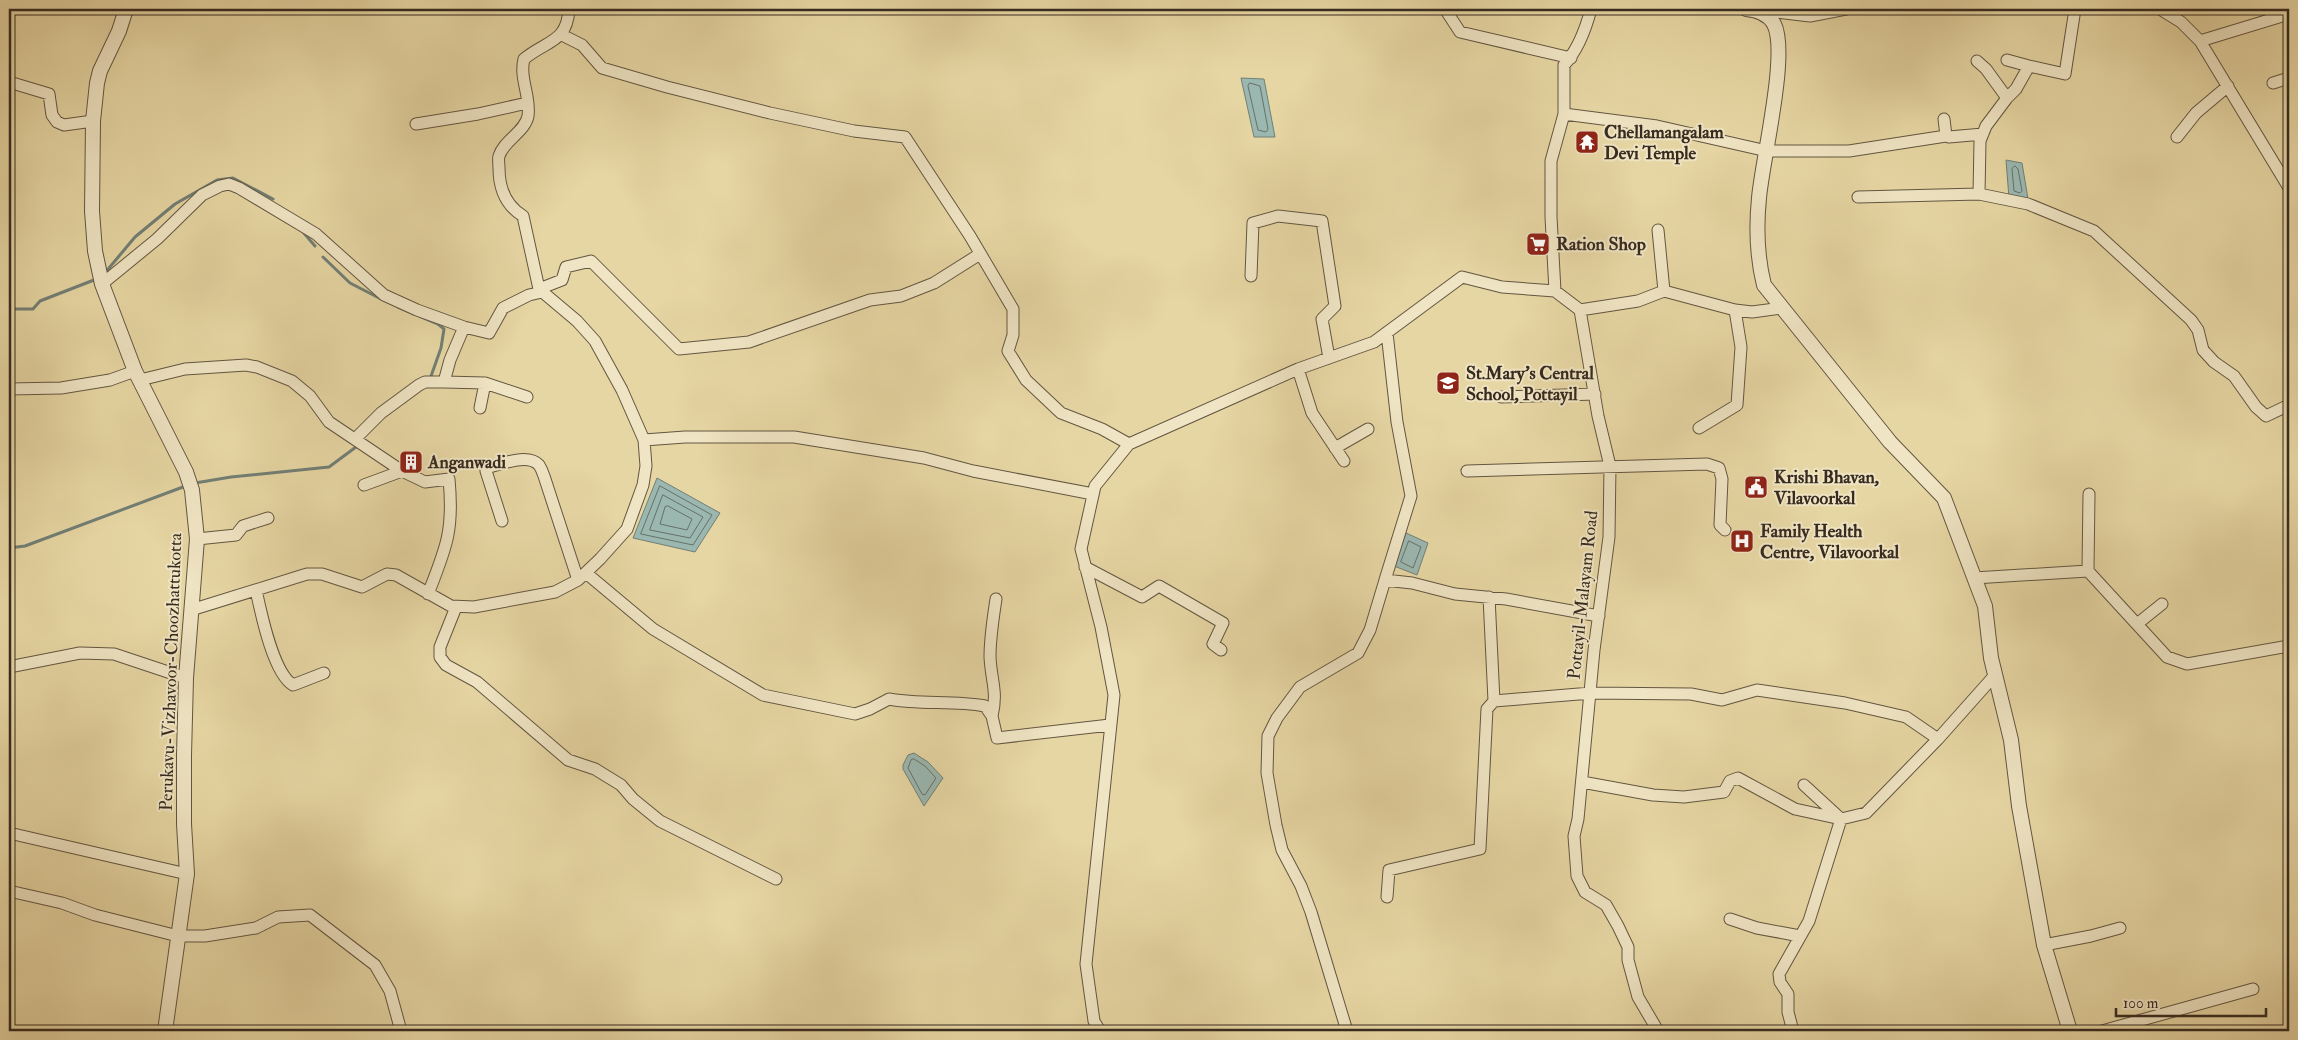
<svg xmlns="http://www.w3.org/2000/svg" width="2298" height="1040" font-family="'IM FELL Double Pica',serif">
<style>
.water{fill:#9ab7b0;stroke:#727f76}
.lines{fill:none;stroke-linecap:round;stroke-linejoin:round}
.shore{stroke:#687168;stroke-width:1}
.stream{stroke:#727f76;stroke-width:3}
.minor-casing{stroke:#635641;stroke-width:13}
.tertiary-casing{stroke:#635641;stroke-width:16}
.minor{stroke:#efe4c3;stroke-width:11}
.tertiary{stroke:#efe4c3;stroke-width:14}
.labels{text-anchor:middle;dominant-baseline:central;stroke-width:4;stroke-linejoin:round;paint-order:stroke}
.poi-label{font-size:18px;font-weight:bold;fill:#372b20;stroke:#efe4c3;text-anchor:start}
.street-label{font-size:18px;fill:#372b20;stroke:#efe4c3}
</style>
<rect width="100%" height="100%" fill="#e6d6a3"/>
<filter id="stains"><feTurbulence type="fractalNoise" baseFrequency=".004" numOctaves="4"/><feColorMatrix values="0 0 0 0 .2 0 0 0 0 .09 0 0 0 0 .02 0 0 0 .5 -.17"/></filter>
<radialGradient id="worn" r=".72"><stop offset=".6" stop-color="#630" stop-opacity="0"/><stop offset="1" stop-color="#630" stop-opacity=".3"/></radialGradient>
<path class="water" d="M 1241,78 L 1264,79 L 1275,137 L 1254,137 Z
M 2006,160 L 2022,163 L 2028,199 L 2009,198 Z
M 657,478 L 720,513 L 695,552 L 633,538 Z
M 1406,533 L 1428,543 L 1417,575 L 1394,566 Z
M 914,753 L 928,762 L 943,778 L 924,806 L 903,769 L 903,765 L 908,755 Z"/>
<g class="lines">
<path class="shore" d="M 1250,83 L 1260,86 L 1268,129 L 1266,132 L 1258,130 L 1248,86 Z
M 2015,166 L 2018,169 L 2022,191 L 2020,193 L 2014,191 L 2012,169 Z
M 660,486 L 712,515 L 693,545 L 641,534 Z
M 663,495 L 703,517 L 690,538 L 650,530 Z
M 668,506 L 692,519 L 687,530 L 660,524 L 665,507 Z
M 1409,541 L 1421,547 L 1413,568 L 1401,562 Z
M 914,759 L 925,766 L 936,778 L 925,795 L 922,794 L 908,768 L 911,760 Z"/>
<path class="stream" d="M 303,232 L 315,246
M 323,257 L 350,283 L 381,299
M 104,274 L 135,237 L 175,204 L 217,180 L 233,178 L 273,199
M 398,307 L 438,324 L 444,329 L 441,348 L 430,379
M 9,309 L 33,309 L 40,301 L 94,280
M 195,483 L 231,477 L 329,467 L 356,447
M 9,548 L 25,546 L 183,487"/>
<g class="minor-casing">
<path id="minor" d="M 569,9 C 567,43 547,40 524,59 C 519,78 531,97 528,116 C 525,132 504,140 499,156 C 498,159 499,164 499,168 C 499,188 505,205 523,216 L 539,289 L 577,321 L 595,341 L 622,390 L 644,440 L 685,437 L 794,437 L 924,458 L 973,471 L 1093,494
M 1445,9 L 1460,32 L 1571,58
M 1591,9 C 1586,28 1578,50 1564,65 L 1564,114 L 1551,161 L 1551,217 L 1555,291 L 1580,310 L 1598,416 L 1610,466 L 1609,537 L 1594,650 L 1578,819 L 1574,836 L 1577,876 L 1585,892 L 1606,905 L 1618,926 L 1628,947 L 1628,960 L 1638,997 L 1658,1031
M 2160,9 L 2181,22 L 2200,41 L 2289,188
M 1760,10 L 1810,16 L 1846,9
M 562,35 L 582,45 L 602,68 L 667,87 L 770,113 L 854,131 L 905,137 L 970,236 L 1013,309 L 1013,335 L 1008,351 L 1026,380 L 1061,413 L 1102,429 L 1129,444 L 1298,369 L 1374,342 L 1462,277 L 1502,287 L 1555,291
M 2200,41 L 2289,14
M 2007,60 L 2029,66
M 1977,61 L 1986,69 L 2007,98
M 9,82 L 49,94 L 52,115 L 57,122 L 64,125 L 93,121
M 2273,83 L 2289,78
M 1564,114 L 1657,126 L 1767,151 L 1849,151 L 1946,136
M 1944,119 L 1946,136 L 1949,137 L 1983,134
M 416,124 L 478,114 L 527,103
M 2177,137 L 2196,113 L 2228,86
M 1979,194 L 2028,204 L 2094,231 L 2191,320 L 2198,330 L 2203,350 L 2214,362 L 2234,376 L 2256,407 L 2266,416 L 2289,405
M 1858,197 L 1979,194 L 1980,141 L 1986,126 L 2007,98 L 2016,89 L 2029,66 L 2065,74 L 2075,9
M 1658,230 L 1664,291 L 1735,310 L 1752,312 L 1782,308
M 1251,276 L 1253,223 L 1278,216 L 1322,221 L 1335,306 L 1322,319 L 1329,358
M 102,284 L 157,239 L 202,195 L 220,186 L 229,184 L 239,188 L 316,234 L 384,295 L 417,310 L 464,327 L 450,360 L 444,382 L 485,383 L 527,397
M 539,289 L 562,280 L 566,267 L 591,261 L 679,349 L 749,342 L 870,300 L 901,296 L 934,283 L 980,254
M 1580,310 L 1638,301 L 1664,291
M 464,327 L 489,333 L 503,308 L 529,295 L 542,292
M 1298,369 L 1312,413 L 1344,461
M 140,380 L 185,369 L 246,365 L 257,367 L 292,381 L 310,396 L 329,422 L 402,471 L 425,482 L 449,479 C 454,531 446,548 428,594
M 9,389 L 61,388 L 110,380 L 135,371
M 1501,397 L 1595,394
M 480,408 L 485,383
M 1699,428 L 1737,405 L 1741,347 L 1735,310
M 355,439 L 381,413 L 419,385 L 425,382 L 444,382
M 1335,448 L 1368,429
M 1467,471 L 1707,464 L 1719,468 L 1722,479 L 1720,525 L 1725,530
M 364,485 L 402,471
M 502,521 L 486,471 L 489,467 C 502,464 528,453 539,465 C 541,468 543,473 544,476 L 578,580
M 197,539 L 236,535 L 243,526 L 268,518
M 1085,567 L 1142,597 L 1159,586 L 1223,623 L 1213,644 L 1221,650
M 2088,571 L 2089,494
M 586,573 L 653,629 L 763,695 L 855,714 L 870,709 L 889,699 C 921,705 953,700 985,706 L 992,716 L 997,738 L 1110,725
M 1974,578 L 2088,571 L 2167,657 L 2187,664 L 2289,646
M 1385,580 L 1411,496 L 1397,422 L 1387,333
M 256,590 C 261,613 273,673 293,685 L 324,673
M 456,607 L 440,647 L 440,657 L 446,665 L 477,682 L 568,760 L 595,769 L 621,785 L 633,799 L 660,821 L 776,879
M 191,610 L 307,574 L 322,574 L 362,587 L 387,574 L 396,575 L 451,606 L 474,607 L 555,592 L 578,580 L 600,559 L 627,529 L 643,485 L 646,466 L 644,440
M 2137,624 L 2162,604
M 9,667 L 80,653 L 114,654 L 186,678
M 1494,701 L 1591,693 L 1691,694 L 1722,700 L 1757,690 L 1845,703 L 1906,717 L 1938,739 L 1995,675
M 992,716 C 998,692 991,680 990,657 C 990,637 993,619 996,599
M 1582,782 L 1653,795 L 1684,797 L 1724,792 L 1730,781 L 1738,778 L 1795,809 L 1841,819 L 1866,813 L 1938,739
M 9,833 L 187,874
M 9,891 L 62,903 L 95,915 L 178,936 L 205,936 L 256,928 L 278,917 L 310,915 L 375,965 L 390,991 L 401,1031
M 1387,897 L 1389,870 L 1480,849 L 1487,709 L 1494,701 L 1489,597
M 1730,919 L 1757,928 L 1800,936
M 2044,945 L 2091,936 L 2120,928
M 1100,1031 L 1094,1021 L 1086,964 L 1114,695 L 1101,627 L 1081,549 L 1095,486 L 1129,444
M 1347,1031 L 1311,912 L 1301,886 L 1282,850 L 1276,825 L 1267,773 L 1268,736 L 1277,718 L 1300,687 L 1358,653 L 1370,630 L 1385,580 L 1412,583 L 1455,594 L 1506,599 L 1599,616
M 1793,1031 L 1788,1012 L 1788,994 L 1780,982 L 1779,974 L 1809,921 L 1841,819 L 1804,785
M 2102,1031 L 2253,989"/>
</g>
<g class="tertiary-casing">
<path id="tertiary" d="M 126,9 L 119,31 L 100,71 L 97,83 L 93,121 L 92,211 L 95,251 L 102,284 L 135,371 L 186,472 L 192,490 L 197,539 L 186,678 L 184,755 L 184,824 L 187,874 L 165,1031
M 1746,9 C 1757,10 1768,13 1774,24 C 1789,53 1762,161 1759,198 C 1756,228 1757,257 1764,285 L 1890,442 L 1944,498 L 1985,606 L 1991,658 L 2011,740 L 2019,806 L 2044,945 L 2070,1031"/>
</g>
<use href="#minor" class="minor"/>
<use href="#tertiary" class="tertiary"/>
</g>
<defs>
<g id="temple-square" transform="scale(1.25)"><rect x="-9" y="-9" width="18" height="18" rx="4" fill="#8f2418" stroke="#efe4c3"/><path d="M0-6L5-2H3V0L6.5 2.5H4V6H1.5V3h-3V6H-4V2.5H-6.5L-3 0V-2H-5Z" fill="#fff"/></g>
<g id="supermarket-square" transform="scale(1.25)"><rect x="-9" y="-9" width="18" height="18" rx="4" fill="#8f2418" stroke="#efe4c3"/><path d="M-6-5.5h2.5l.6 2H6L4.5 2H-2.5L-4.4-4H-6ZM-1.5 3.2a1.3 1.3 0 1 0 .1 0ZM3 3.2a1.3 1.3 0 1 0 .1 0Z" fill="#fff"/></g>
<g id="school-square" transform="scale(1.25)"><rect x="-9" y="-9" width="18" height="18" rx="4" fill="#8f2418" stroke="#efe4c3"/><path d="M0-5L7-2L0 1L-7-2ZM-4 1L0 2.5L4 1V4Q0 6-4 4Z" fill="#fff"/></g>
<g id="building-square" transform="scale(1.25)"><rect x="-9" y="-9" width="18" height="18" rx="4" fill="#8f2418" stroke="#efe4c3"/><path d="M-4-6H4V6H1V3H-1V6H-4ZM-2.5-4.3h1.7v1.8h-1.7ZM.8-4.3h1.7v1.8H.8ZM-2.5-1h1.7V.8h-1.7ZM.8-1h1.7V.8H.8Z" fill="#fff"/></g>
<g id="civic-square" transform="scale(1.25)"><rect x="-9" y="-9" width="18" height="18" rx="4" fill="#8f2418" stroke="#efe4c3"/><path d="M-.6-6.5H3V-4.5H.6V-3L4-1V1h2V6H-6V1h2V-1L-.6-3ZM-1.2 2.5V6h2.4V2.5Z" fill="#fff"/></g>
<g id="hospital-square" transform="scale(1.25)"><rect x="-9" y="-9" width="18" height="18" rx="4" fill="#8f2418" stroke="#efe4c3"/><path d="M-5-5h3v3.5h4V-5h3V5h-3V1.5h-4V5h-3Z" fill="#fff"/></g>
</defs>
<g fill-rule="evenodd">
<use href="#temple-square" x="1587" y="142"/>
<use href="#supermarket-square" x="1538" y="244"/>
<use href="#school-square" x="1448" y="383"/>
<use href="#building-square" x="411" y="462"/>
<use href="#civic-square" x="1756" y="487"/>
<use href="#hospital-square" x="1742" y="541"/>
</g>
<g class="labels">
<g class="poi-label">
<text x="1604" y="132">Chellamangalam<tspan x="1604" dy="21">Devi Temple</tspan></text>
<text x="1556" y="244">Ration Shop</text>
<text x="1466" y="373">St.Mary's Central<tspan x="1466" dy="21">School, Pottayil</tspan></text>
<text x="428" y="462">Anganwadi</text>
<text x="1774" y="477">Krishi Bhavan,<tspan x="1774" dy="21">Vilavoorkal</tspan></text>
<text x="1760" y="531">Family Health<tspan x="1760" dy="21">Centre, Vilavoorkal</tspan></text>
</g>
<g class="street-label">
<text transform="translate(1583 595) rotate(-84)">Pottayil-Malayam Road</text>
<text transform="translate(171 672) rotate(-88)">Perukavu-Vizhavoor-Choozhattukotta</text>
</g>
</g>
<rect width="2298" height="1040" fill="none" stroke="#e6d6a3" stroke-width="30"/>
<rect x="10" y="10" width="2278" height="1020" fill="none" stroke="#372b20" stroke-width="2.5"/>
<rect x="15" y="15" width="2268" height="1010" fill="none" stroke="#372b20"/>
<path d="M2116 1008v8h150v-8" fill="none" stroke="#372b20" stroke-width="2.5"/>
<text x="2123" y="1008" font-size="15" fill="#372b20" stroke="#efe4c3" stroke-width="4" paint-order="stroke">100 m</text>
<rect width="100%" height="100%" filter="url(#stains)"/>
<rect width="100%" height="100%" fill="url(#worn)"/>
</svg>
